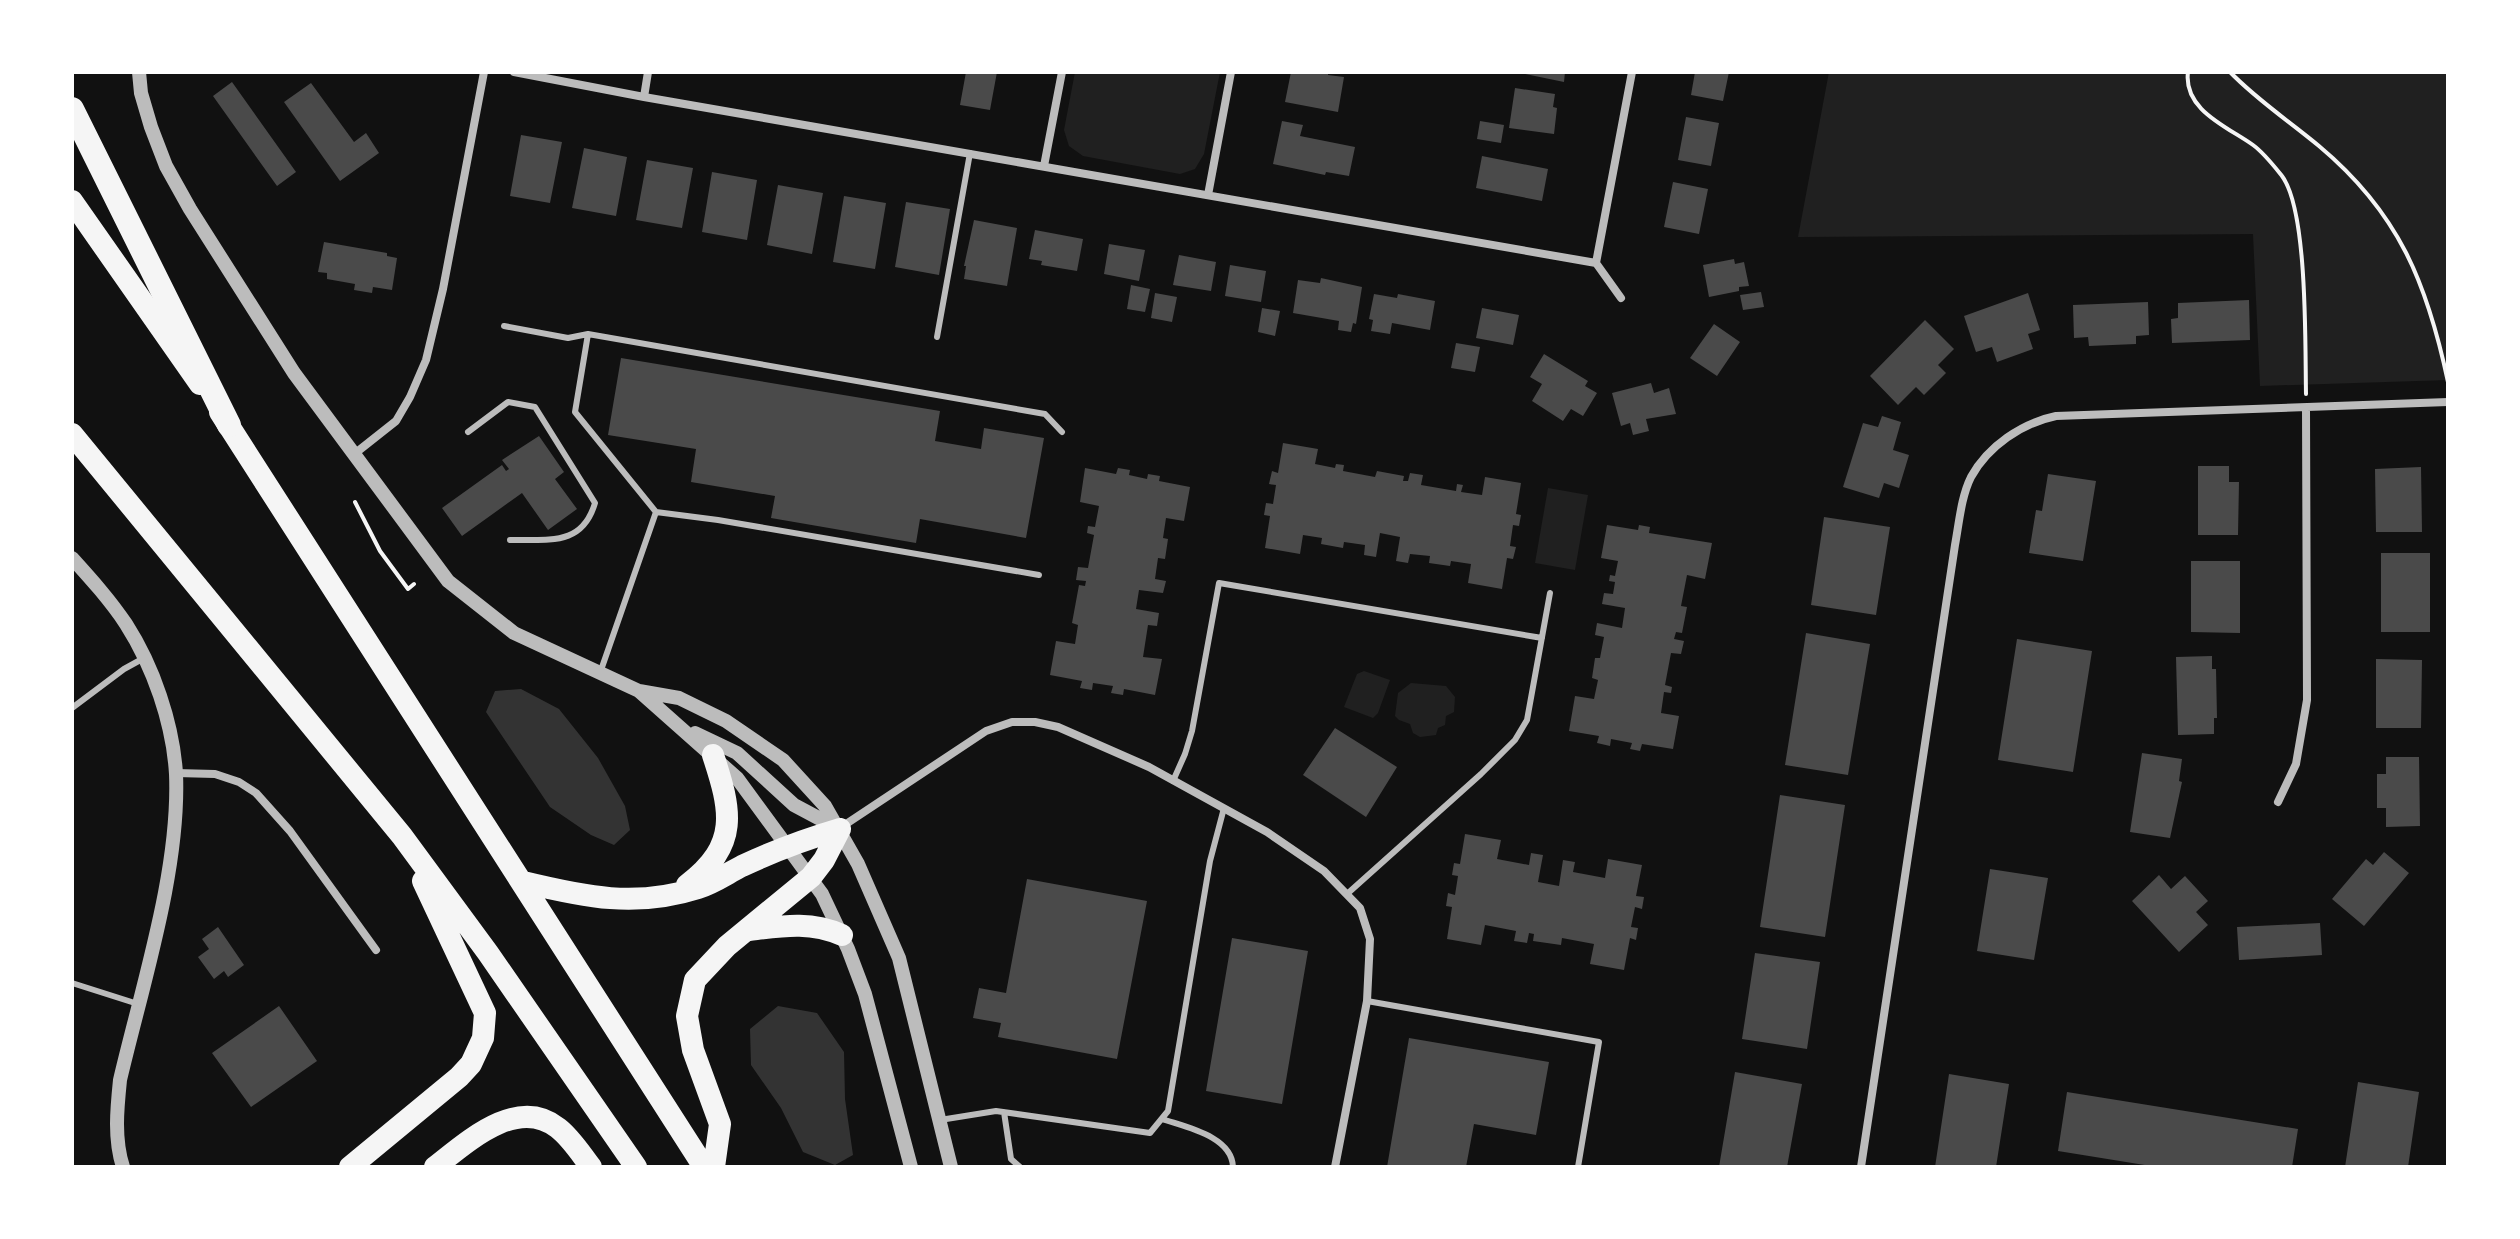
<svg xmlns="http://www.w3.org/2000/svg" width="2520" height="1239" font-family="'IBM Plex Sans',sans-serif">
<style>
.green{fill:#202020}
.water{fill:#333}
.building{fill:#4a4a4a}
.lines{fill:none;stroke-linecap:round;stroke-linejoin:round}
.path{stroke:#f5f5f5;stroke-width:4}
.service{stroke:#bcbcbc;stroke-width:6}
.minor{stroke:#bcbcbc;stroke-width:8}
.tertiary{stroke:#bcbcbc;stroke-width:14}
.trunk{stroke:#f5f5f5;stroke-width:22}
.motorway{stroke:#f5f5f5;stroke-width:24}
</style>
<rect width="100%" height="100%" fill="#111"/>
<path class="green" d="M 1075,72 L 1220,72 L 1204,154 L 1195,169 L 1180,174 L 1083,156 L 1069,146 L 1064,130 Z
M 1829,72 L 2448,72 L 2448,380 L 2260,386 L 2253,234 L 1798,237 Z
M 1548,488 L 1588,495 L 1575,570 L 1535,563 Z
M 1364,671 L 1390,680 L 1378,713 L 1373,718 L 1344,707 L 1357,674 Z
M 1411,683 L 1446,686 L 1455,697 L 1454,712 L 1446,716 L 1445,725 L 1438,728 L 1436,735 L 1420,737 L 1413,733 L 1410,724 L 1399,720 L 1395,716 L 1398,693 Z"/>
<path class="water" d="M 521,689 L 559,709 L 598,758 L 625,806 L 630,830 L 614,845 L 591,835 L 550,807 L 486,712 L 495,691 Z
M 778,1006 L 817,1013 L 844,1052 L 845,1099 L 853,1155 L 835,1165 L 803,1152 L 781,1108 L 751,1065 L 750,1029 Z"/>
<path class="building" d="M 966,72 L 997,72 L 990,110 L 960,105 Z
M 1291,72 L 1328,72 L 1328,75 L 1344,77 L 1338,112 L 1285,102 Z
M 1516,72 L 1565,72 L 1564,82 Z
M 1695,72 L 1729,72 L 1723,101 L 1691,95 Z
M 232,82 L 296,172 L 277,186 L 213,96 Z
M 311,83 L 354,142 L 366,133 L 379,153 L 340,181 L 284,102 Z
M 1515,88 L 1555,94 L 1553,107 L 1557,108 L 1554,134 L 1509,128 Z
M 1686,117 L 1719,123 L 1711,166 L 1678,160 Z
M 1282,121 L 1303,125 L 1300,136 L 1355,147 L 1349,176 L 1326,172 L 1325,175 L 1273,164 Z
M 1480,121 L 1504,125 L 1501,143 L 1477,139 Z
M 521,135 L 562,142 L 550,203 L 510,196 Z
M 584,148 L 627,157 L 616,216 L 572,208 Z
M 1482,156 L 1548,169 L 1542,201 L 1476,188 Z
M 647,160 L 693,168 L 682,228 L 636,220 Z
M 712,172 L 757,180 L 747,240 L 702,232 Z
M 1673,182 L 1708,189 L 1699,234 L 1664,227 Z
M 778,185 L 823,193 L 812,254 L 767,245 Z
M 844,196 L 886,203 L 875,269 L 833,262 Z
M 906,202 L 950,209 L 939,275 L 895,267 Z
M 974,220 L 1017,228 L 1007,286 L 964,279 L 966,266 L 964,266 Z
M 1035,230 L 1083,239 L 1077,271 L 1041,265 L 1042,261 L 1029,259 Z
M 324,242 L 387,253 L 387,256 L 397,258 L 392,290 L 373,287 L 372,293 L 354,290 L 355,284 L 327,279 L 327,273 L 318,272 Z
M 1109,244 L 1145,250 L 1139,281 L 1104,274 Z
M 1179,255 L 1216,262 L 1211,291 L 1173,285 Z
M 1734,259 L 1735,264 L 1744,262 L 1749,286 L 1739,287 L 1739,291 L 1709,297 L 1703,265 Z
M 1230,265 L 1266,271 L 1261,302 L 1225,296 Z
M 1321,278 L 1362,287 L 1356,324 L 1353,323 L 1351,332 L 1338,330 L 1339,321 L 1293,313 L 1298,280 L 1320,283 Z
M 1131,285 L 1150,289 L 1145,312 L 1127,309 Z
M 1761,292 L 1764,307 L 1743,310 L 1740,295 Z
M 1155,293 L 1177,297 L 1172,322 L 1151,318 Z
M 2028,293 L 2040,330 L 2028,334 L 2033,349 L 1997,362 L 1992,347 L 1976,352 L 1964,316 Z
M 1374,294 L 1397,298 L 1398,294 L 1435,301 L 1430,330 L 1392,323 L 1390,334 L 1371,331 L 1373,320 L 1369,319 Z
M 2249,300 L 2250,340 L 2172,343 L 2171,319 L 2178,318 L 2178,303 Z
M 2148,302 L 2149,335 L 2136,336 L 2136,344 L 2089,346 L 2088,337 L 2074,338 L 2073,305 Z
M 1262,308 L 1280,311 L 1275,336 L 1258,332 Z
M 1482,308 L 1519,315 L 1513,345 L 1476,338 Z
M 1925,320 L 1954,349 L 1938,365 L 1946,373 L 1924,395 L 1916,387 L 1898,405 L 1870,376 Z
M 1714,324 L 1740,342 L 1717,376 L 1690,358 Z
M 1456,343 L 1480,347 L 1475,372 L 1451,368 Z
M 1544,354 L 1588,381 L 1585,386 L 1597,393 L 1583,416 L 1571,409 L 1563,421 L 1532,401 L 1542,384 L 1530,377 Z
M 621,358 L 940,411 L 935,441 L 981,449 L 984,428 L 1044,438 L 1026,538 L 920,519 L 916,543 L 771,518 L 775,496 L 691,482 L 696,449 L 608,435 Z
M 1651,383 L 1654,393 L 1669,388 L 1676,414 L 1646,419 L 1649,431 L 1633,435 L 1630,423 L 1621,426 L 1612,393 Z
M 1882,416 L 1901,422 L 1893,450 L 1909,455 L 1899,488 L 1884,483 L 1879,498 L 1843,487 L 1863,423 L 1878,427 Z
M 539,436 L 564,472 L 555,479 L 577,509 L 548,530 L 522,493 L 462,536 L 442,508 L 502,465 L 506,471 L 509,469 L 502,460 Z
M 1283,443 L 1318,449 L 1315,464 L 1335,468 L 1336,464 L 1344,465 L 1343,471 L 1375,477 L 1377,471 L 1404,476 L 1403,481 L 1408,481 L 1410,473 L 1423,475 L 1421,485 L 1456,491 L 1457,484 L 1463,485 L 1461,492 L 1482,495 L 1485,477 L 1521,483 L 1516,514 L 1521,515 L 1519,526 L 1513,525 L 1510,546 L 1516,547 L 1513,559 L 1507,558 L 1502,589 L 1468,583 L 1471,564 L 1451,561 L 1450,566 L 1429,563 L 1430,556 L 1410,554 L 1408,563 L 1396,561 L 1400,537 L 1380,533 L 1376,557 L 1364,555 L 1365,545 L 1344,542 L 1343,548 L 1321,544 L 1322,538 L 1303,535 L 1300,554 L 1265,548 L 1270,516 L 1264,515 L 1266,503 L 1273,504 L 1276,485 L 1269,484 L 1272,471 L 1278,473 Z
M 2198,466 L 2229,466 L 2229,482 L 2239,482 L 2238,535 L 2198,535 Z
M 2421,467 L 2422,532 L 2376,532 L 2375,469 Z
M 1085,468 L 1116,474 L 1118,468 L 1130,470 L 1129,475 L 1147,479 L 1148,474 L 1160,476 L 1159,481 L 1190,487 L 1184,521 L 1166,518 L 1163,538 L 1168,539 L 1165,559 L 1158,558 L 1155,579 L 1166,581 L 1163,593 L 1139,590 L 1136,609 L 1159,613 L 1157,626 L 1148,625 L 1143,657 L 1162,659 L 1155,695 L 1124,689 L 1123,695 L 1111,693 L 1113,686 L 1093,683 L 1092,690 L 1080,688 L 1082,681 L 1050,675 L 1056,641 L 1075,644 L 1078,625 L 1072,623 L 1079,585 L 1085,586 L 1086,581 L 1076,580 L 1078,567 L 1088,568 L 1094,535 L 1087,533 L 1088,526 L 1095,527 L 1099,506 L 1080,502 Z
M 2048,474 L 2096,481 L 2083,561 L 2029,553 L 2036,510 L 2042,511 Z
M 1824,517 L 1890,527 L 1876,615 L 1811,605 Z
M 1607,525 L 1638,530 L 1639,525 L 1650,527 L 1649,533 L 1712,543 L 1705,579 L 1687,575 L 1681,606 L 1687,607 L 1682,633 L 1676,632 L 1674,639 L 1684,641 L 1681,654 L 1671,653 L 1665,685 L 1672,687 L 1671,693 L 1664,692 L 1661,713 L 1679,716 L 1673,749 L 1642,744 L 1640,751 L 1630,749 L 1632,743 L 1611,739 L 1610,746 L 1597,743 L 1599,736 L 1569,731 L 1575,696 L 1594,699 L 1598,680 L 1592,678 L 1595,658 L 1600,658 L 1604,637 L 1595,635 L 1597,623 L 1622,628 L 1625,608 L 1602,604 L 1604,593 L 1613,594 L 1615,582 L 1609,581 L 1610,575 L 1615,576 L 1618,561 L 1601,558 Z
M 2381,553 L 2430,553 L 2430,632 L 2381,632 Z
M 2191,561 L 2240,561 L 2240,633 L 2191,632 Z
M 1806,633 L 1870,644 L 1848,775 L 1785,765 Z
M 2017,639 L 2092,651 L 2073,772 L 1998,760 Z
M 2212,656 L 2212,669 L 2216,669 L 2217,718 L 2214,718 L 2214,734 L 2178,735 L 2176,657 Z
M 2376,659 L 2422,660 L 2421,728 L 2376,728 Z
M 1335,728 L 1397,767 L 1366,817 L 1303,775 Z
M 2142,753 L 2182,759 L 2179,781 L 2182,782 L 2170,838 L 2130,832 Z
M 2386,757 L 2419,757 L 2420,826 L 2386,827 L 2386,808 L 2377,808 L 2377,774 L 2386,774 Z
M 1780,795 L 1845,805 L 1825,937 L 1760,927 Z
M 1465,834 L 1501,840 L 1497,859 L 1529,865 L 1531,853 L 1543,855 L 1538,882 L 1559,886 L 1563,860 L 1575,862 L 1573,872 L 1605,878 L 1608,859 L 1642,865 L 1636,896 L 1644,897 L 1642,909 L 1635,907 L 1631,927 L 1638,928 L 1636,940 L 1630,938 L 1624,970 L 1590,964 L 1594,944 L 1562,938 L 1561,945 L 1533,941 L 1534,934 L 1529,933 L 1527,943 L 1514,941 L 1516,931 L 1485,925 L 1481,945 L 1447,939 L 1452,907 L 1446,906 L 1448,893 L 1455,895 L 1458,876 L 1452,875 L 1454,863 L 1460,864 Z
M 2384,852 L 2409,873 L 2364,926 L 2332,899 L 2366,859 L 2373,865 Z
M 1990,869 L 2048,878 L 2034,960 L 1977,951 Z
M 2159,875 L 2171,889 L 2185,876 L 2208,901 L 2196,912 L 2208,925 L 2179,952 L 2132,901 Z
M 1027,879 L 1147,901 L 1117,1059 L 998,1037 L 1001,1023 L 973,1018 L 979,988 L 1006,993 Z
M 2320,923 L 2322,955 L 2239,960 L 2237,927 Z
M 218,927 L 244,965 L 228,977 L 224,971 L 214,979 L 198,957 L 209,949 L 202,939 Z
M 1232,938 L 1308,951 L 1282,1104 L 1206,1091 Z
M 1755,953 L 1820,962 L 1807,1049 L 1742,1039 Z
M 279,1006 L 317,1061 L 251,1107 L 212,1053 Z
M 1409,1038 L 1549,1062 L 1536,1135 L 1474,1124 L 1466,1167 L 1387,1167 Z
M 1735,1072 L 1802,1084 L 1787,1167 L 1719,1167 Z
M 1949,1074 L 2009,1084 L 1996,1167 L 1935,1167 Z
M 2358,1082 L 2419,1092 L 2408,1167 L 2345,1167 Z
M 2067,1092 L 2298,1129 L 2292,1167 L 2157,1167 L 2058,1151 Z"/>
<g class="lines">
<path class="path" d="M 2188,72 C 2183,110 2228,127 2253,145 C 2264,153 2274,166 2282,176 C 2308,211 2305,346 2306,394
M 2230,72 C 2257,100 2289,121 2319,146 C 2399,213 2427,283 2448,382
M 355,502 L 380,551 L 408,589 L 414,584"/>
<path class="service" d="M 504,326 L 568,338 L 588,334
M 937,337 L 970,153
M 468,432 L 508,402 L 535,407 L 595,503 C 582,547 548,539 510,540
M 656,512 L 575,412 L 588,334 L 1045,414 L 1062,432
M 600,673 L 656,512 L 718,520 L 1039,575
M 72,708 L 124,669 L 144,658
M 1173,781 L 1185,754 L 1192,731 L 1219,583 L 1542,638
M 1347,894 L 1481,774 L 1515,740 L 1527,720 L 1550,593
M 72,983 L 138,1004
M 1367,1001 L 1599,1042 L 1578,1167
M 1004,1112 L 1011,1159 L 1020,1167
M 1162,1119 C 1185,1127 1232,1136 1233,1167
M 940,1120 L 996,1111 L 1150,1133 L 1168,1111 L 1210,861 L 1224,808"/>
<path class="minor" d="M 514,72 L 644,97 L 1596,263
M 644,97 L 648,72
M 1044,166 L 1062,72
M 1208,195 L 1231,72
M 1596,263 L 1632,72
M 1596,263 L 1621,298
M 353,455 L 396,421 L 410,397 L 426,360 L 443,289 L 484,72
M 176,773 L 215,774 L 239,782 L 256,793 L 290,831 L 376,950
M 2278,802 L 2296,764 L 2307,700 L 2306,408
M 840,828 L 986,731 L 1012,722 L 1035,722 L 1058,727 L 1149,767 L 1267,832 L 1324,871 L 1360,908 L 1370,939 L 1367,1001 L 1335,1167
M 1861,1167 L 1955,545 C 1959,524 1961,497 1971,477 C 1988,446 2022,423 2056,416 L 2448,402"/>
<path class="tertiary" d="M 139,72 L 141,93 L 151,127 L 166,166 L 190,209 L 294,373 L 448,581 L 514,633 L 639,691 L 679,698 L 726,721 L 783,760 L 825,806 L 858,864 L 899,958 L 951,1167
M 72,558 C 91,579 110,600 126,624 C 153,666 173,723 176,774 C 180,870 142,986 120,1080 C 117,1109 114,1139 123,1167
M 639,691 L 737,778 L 822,894 L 848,949 L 865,994 L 911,1167
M 695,733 L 737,753 L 794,805 L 839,829"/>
<path class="trunk" d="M 72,201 L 200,384
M 220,412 L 704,1167
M 72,434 L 402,836 L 488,953 L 636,1167
M 523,882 C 585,897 636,908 698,888 C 714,883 728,873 742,866 C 774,851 806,839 840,829
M 687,885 C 740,845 731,810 713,755
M 749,930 C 782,926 810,921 842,935
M 350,1167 L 459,1077 L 471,1064 L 483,1038 L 485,1013 L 423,881
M 435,1167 C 466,1143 517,1095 558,1128 C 571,1138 581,1154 591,1167
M 714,1167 L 720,1124 L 693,1050 L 687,1016 L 695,980 L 727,946 L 811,877 L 824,860 L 840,829"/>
<path class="motorway" d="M 72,109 L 229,425"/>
</g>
<rect width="2520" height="1239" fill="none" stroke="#ffffff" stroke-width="148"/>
</svg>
